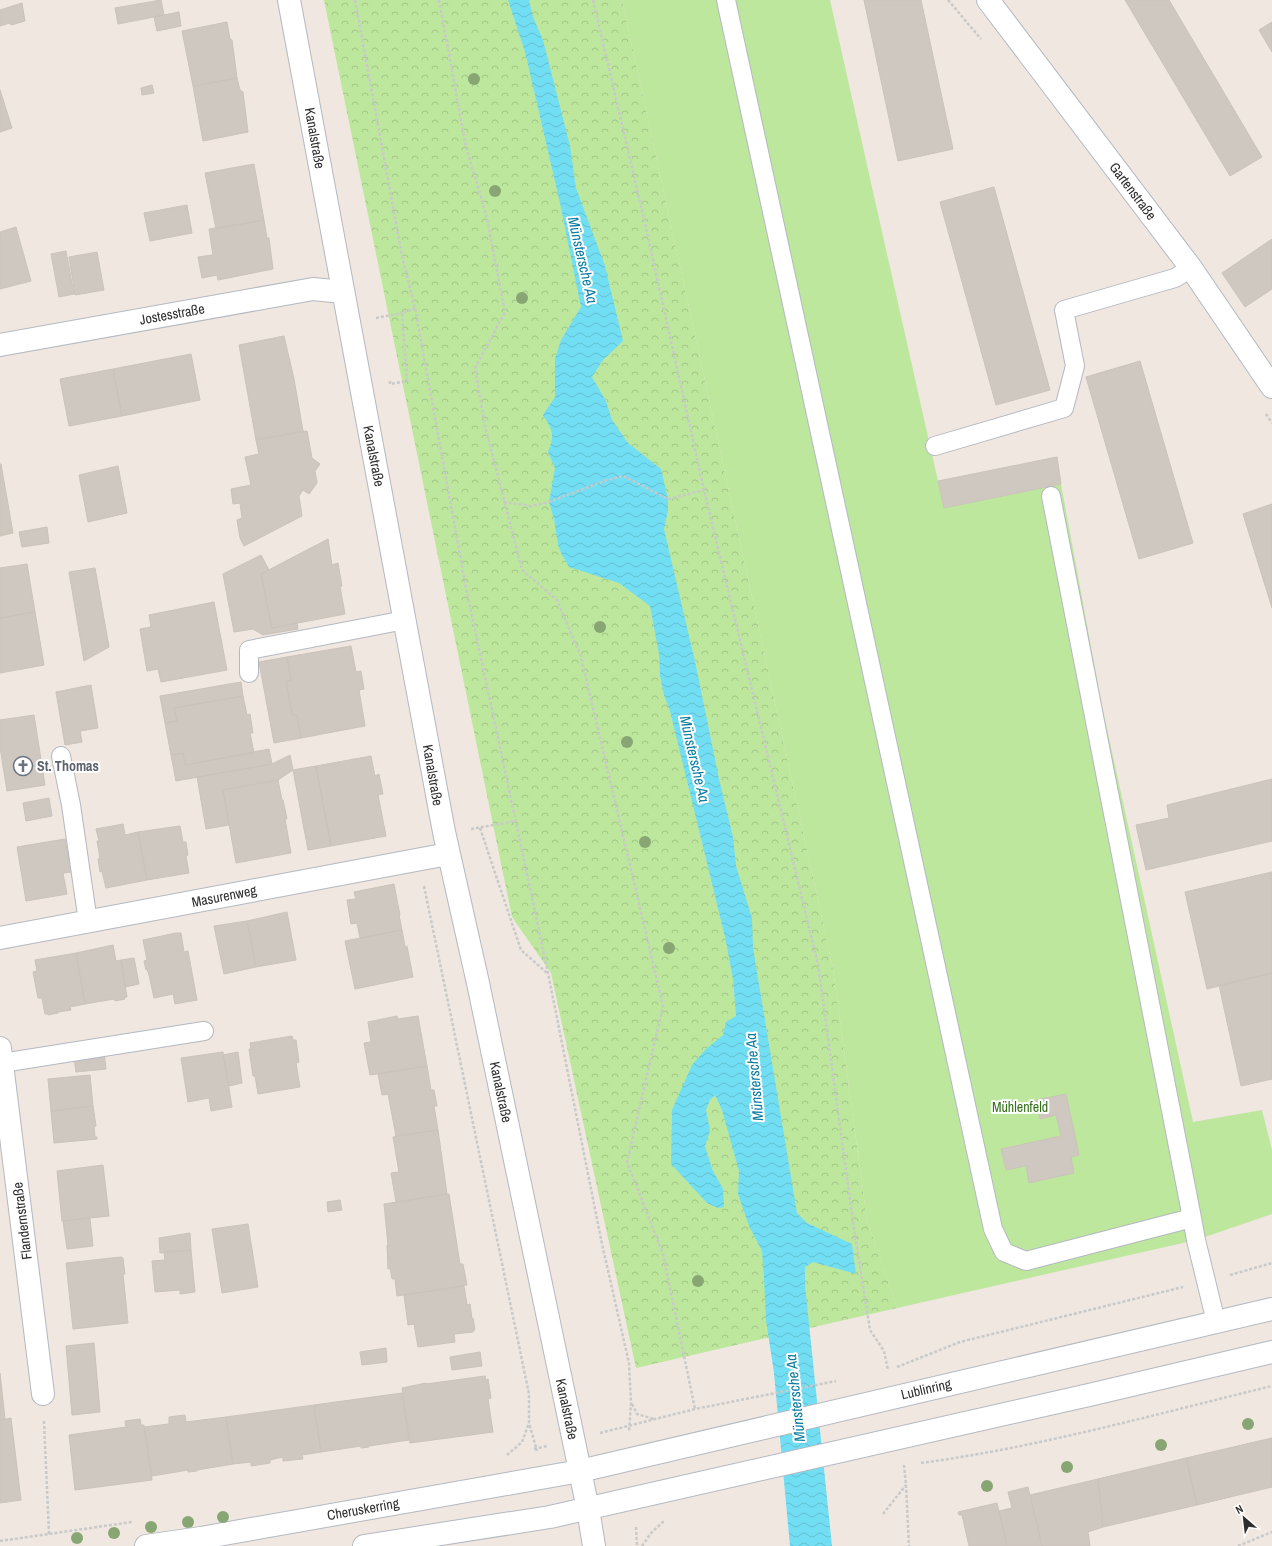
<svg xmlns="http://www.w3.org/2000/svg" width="1272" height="1546" font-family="'Archivo Narrow',sans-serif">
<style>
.park{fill:url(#park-crowns)}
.garden{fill:#bde79c}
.water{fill:url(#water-waves)}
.building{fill:#cfc8c1;stroke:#cbc3b9}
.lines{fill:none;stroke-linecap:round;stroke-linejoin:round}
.service-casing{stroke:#b4b8c1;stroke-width:20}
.minor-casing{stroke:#b4b8c1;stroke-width:24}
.secondary-casing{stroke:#b4b8c1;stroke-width:24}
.path{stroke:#c9c9c9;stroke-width:2.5;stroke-dasharray:3 2;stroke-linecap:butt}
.service{stroke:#fff;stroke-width:18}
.minor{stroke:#fff;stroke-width:22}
.secondary{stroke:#fff;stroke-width:22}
.tree{fill:#88a673}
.labels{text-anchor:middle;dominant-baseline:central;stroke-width:4;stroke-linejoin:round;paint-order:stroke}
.street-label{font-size:14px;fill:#2e2e2e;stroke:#fff}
.worship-label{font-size:14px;font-weight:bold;fill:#5b616d;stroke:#fff;text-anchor:start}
.park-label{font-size:14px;fill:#347019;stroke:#fff}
.water-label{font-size:15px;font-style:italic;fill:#097b9f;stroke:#fff}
</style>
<defs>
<pattern id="park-crowns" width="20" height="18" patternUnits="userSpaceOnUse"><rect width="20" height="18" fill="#bde79c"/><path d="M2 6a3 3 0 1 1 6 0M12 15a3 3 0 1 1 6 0" fill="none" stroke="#a3c687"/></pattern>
<pattern id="water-waves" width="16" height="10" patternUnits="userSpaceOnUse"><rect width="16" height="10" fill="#72def3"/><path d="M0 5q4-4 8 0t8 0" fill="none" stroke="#63bfd1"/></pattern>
</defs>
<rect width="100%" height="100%" fill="#efe7e0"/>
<path class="park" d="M 324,0 L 622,0 L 833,969 L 867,1220 L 897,1308 L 636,1368 L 551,973 L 512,917 Z"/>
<path class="garden" d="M 622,0 L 830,0 L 944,508 L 1061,484 L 1102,706 L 1193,1122 L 1262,1110 L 1272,1150 L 1272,1214 L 1196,1240 L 897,1308 L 867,1220 L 833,969 Z"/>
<path class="water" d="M 508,0 L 529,0 L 533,17 L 543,40 L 570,146 L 576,188 L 605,266 L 623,341 L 603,360 L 592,377 L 606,401 L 612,420 L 628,443 L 661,469 L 668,499 L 668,511 L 664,529 L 696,666 L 719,779 L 733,837 L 736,866 L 752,918 L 753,948 L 797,1213 L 807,1223 L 852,1244 L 856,1274 L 813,1262 L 805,1267 L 805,1285 L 832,1546 L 790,1546 L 774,1373 L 766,1320 L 764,1278 L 762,1251 L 749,1226 L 738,1194 L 739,1171 L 722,1110 L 715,1095 L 710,1100 L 706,1110 L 710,1131 L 705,1146 L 712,1169 L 723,1189 L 724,1207 L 718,1208 L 707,1203 L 671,1164 L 672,1110 L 692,1065 L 706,1049 L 723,1035 L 726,1022 L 736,1016 L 733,979 L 725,937 L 670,711 L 664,695 L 660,676 L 659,654 L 650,606 L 619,583 L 569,567 L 561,553 L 558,545 L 554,519 L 549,502 L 555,468 L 548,452 C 555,435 553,431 543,415 L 555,397 L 555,359 L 561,340 L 581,307 L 560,203 L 535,95 L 525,52 Z"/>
<path class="building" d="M 161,0 L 164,15 L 118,24 L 115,8 Z
M 864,0 L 921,0 L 953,149 L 898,161 Z
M 1125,0 L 1169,0 L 1262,157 L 1230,176 Z
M 22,3 L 25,21 L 11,25 L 10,23 L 0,26 L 0,10 Z
M 179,12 L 181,26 L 157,31 L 154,17 Z
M 227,22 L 230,39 L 232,40 L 237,78 L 193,86 L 182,31 Z
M 1272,22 L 1272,52 L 1259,30 Z
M 237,78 L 240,90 L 243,92 L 248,132 L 203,141 L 193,86 Z
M 152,85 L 154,93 L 142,95 L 141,88 Z
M 0,90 L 12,128 L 0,132 Z
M 254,164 L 264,220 L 216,229 L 205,173 Z
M 994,187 L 1050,390 L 996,405 L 940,202 Z
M 187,205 L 192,233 L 150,241 L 144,213 Z
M 264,220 L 267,238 L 269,238 L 273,269 L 218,280 L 217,275 L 202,278 L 198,257 L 213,255 L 209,229 Z
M 16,227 L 31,281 L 0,289 L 0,232 Z
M 1272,239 L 1272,289 L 1245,307 L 1222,273 Z
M 66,251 L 74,294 L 59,297 L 51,254 Z
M 97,252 L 104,290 L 75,295 L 69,257 Z
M 284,336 L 294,379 L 303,431 L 256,440 L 239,345 Z
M 191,354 L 200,400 L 122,416 L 113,369 Z
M 1140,361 L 1193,543 L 1139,559 L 1086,377 Z
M 113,369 L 122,416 L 69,426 L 60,379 Z
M 307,431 L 312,458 L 320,464 L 315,471 L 317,483 L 309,494 L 303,490 L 299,496 L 302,516 L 244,546 L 240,538 L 237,520 L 242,518 L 240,503 L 233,504 L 231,489 L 251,485 L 245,457 L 259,454 L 256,440 Z
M 1057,457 L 1061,484 L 944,508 L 938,481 Z
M 0,464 L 1,464 L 13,533 L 0,536 Z
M 118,466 L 127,513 L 88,522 L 79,475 Z
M 1272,504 L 1272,608 L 1243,514 Z
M 47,527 L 49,543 L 22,547 L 19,532 Z
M 328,539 L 332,565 L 338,563 L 342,586 L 340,587 L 345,614 L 272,628 L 261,574 Z
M 261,555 L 269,570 L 261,574 L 272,628 L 297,623 L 298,629 L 263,635 L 253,629 L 234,632 L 223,574 Z
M 27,564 L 35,612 L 0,618 L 0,568 Z
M 95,568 L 109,647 L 84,661 L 69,572 Z
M 214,602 L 227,670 L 161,682 L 158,669 L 147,671 L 140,629 L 151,627 L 149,615 Z
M 35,612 L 44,665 L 0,673 L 0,618 Z
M 351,646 L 356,672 L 361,671 L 364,689 L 359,690 L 365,726 L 301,738 L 297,715 L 292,715 L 286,681 L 291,680 L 287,657 Z
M 287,657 L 291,680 L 286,681 L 292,715 L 297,715 L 301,738 L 274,743 L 259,662 Z
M 241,682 L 243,696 L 174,708 L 177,721 L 165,723 L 160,696 Z
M 91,685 L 98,728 L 80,731 L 82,742 L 65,745 L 56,692 Z
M 243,696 L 247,715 L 250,714 L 253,733 L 250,733 L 254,753 L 185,765 L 183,753 L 171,755 L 165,723 L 177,721 L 174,708 Z
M 34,715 L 45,785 L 7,791 L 0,747 L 0,720 Z
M 269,749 L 272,764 L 176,781 L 171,755 L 183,753 L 185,765 Z
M 290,755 L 293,770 L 278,780 L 223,790 L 229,825 L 206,829 L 197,777 L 272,764 Z
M 371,756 L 375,776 L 379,774 L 383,794 L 378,795 L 386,836 L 331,846 L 316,766 Z
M 316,766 L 331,846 L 308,850 L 293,770 Z
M 1272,779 L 1272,841 L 1146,870 L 1136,825 L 1169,818 L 1167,805 Z
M 278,780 L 282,800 L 283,800 L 287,819 L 285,819 L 291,853 L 236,863 L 223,790 Z
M 49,798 L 52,816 L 26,821 L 23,803 Z
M 123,824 L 125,835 L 138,832 L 147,880 L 106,888 L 102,871 L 100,872 L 98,859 L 100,858 L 97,841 L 99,841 L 96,829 Z
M 180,826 L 183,842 L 186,842 L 188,855 L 186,856 L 189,873 L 147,880 L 138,832 Z
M 65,839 L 71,872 L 63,873 L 67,894 L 26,901 L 17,847 Z
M 1272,872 L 1272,973 L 1207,989 L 1185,892 Z
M 394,884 L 400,915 L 399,915 L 402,930 L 360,938 L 357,923 L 351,924 L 347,900 L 356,899 L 354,892 Z
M 287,912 L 296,960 L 256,967 L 247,921 Z
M 247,921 L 256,967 L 224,974 L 214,926 Z
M 402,930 L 405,947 L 407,946 L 413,977 L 355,989 L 345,941 Z
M 176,933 L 181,933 L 184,952 L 188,951 L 197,1000 L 175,1004 L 173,994 L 154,998 L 149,975 L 147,969 L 146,970 L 144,961 L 147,960 L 143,940 Z
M 113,945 L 116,961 L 121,960 L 127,997 L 124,997 L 125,999 L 115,1001 L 114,999 L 85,1004 L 76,953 Z
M 76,953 L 85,1004 L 70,1007 L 71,1010 L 58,1012 L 58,1013 L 48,1015 L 48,1014 L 45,1014 L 42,998 L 38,998 L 33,972 L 37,971 L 35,960 Z
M 134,958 L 139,984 L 125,987 L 121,960 Z
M 1272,973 L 1272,1079 L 1241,1086 L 1219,985 Z
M 397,1016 L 398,1019 L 418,1016 L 427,1066 L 370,1075 L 364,1043 L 371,1042 L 368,1022 Z
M 292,1036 L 293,1040 L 296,1040 L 299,1062 L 296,1063 L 300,1087 L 258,1094 L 255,1076 L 253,1076 L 249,1049 L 251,1049 L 250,1043 Z
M 223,1052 L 232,1107 L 211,1111 L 209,1098 L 188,1102 L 181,1058 Z
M 238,1052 L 242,1083 L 229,1086 L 223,1055 Z
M 104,1053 L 106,1069 L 76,1072 L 74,1058 Z
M 427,1066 L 431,1090 L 434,1090 L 437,1106 L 434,1106 L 438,1130 L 396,1136 L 388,1094 L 382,1095 L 378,1074 Z
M 90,1075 L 93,1106 L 51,1111 L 48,1079 Z
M 1066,1094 L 1079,1155 L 1071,1157 L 1074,1173 L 1029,1183 L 1026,1166 L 1006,1170 L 1001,1149 L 1061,1136 L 1056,1115 L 1040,1119 L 1036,1100 Z
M 93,1106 L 96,1126 L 94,1127 L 95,1137 L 97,1137 L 97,1139 L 54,1143 L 51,1111 Z
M 438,1130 L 447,1194 L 396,1202 L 391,1173 L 399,1172 L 393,1137 Z
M 103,1165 L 109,1216 L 62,1221 L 57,1171 Z
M 449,1194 L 460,1264 L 463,1264 L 467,1285 L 397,1296 L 395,1279 L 392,1279 L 390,1268 L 388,1269 L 387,1245 L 388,1245 L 384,1204 Z
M 340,1200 L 342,1210 L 328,1212 L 327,1202 Z
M 90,1218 L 93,1246 L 67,1249 L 63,1221 Z
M 248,1224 L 258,1287 L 222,1293 L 212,1229 Z
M 190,1233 L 191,1250 L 160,1253 L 159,1238 Z
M 191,1250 L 195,1292 L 180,1294 L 180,1290 L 155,1292 L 152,1261 L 165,1260 L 164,1252 Z
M 121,1257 L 123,1258 L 125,1274 L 123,1274 L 128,1323 L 73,1329 L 66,1263 Z
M 464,1286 L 467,1305 L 470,1304 L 472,1319 L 473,1318 L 475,1329 L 473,1332 L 454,1334 L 455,1342 L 418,1347 L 414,1324 L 408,1325 L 404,1295 Z
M 94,1343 L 100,1412 L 72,1415 L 66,1346 Z
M 386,1348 L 387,1362 L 362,1365 L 360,1352 Z
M 480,1352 L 482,1366 L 452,1370 L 450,1357 Z
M 0,1373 L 5,1419 L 0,1420 Z
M 485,1376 L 486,1380 L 488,1379 L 491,1398 L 488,1399 L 493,1432 L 410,1443 L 402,1388 L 426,1383 L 426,1384 Z
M 402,1393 L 409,1440 L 369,1446 L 369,1447 L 361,1448 L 361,1446 L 321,1452 L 314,1405 Z
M 314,1405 L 321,1452 L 302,1455 L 303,1459 L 283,1461 L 283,1457 L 270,1460 L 270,1463 L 251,1466 L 251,1462 L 233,1464 L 226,1417 Z
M 185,1415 L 186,1422 L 226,1417 L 233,1464 L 197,1470 L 197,1471 L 188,1472 L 188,1470 L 152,1476 L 144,1427 L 169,1424 L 169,1417 Z
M 11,1418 L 21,1500 L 0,1503 L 0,1420 Z
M 140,1419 L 141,1425 L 144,1425 L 152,1480 L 75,1490 L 69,1435 L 126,1427 L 125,1421 Z
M 1272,1438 L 1272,1487 L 1197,1505 L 1186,1458 Z
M 1186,1458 L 1197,1505 L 1103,1527 L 1098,1479 Z
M 1098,1479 L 1103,1527 L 1088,1532 L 1090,1546 L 1042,1546 L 1030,1495 Z
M 1028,1487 L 1042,1546 L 1007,1546 L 999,1511 L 1012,1508 L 1008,1492 Z
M 997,1503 L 1007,1546 L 969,1546 L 962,1515 L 959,1515 L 958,1512 Z"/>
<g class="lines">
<g class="service-casing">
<path id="service" d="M 726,0 L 993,1229 L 1004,1252 L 1026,1261 L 1192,1218 L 1196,1240 L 1216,1322
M 935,446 L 1064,408 L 1075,366 L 1064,310 L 1175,278 L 1191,268
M 1051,496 L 1192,1218
M 249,673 L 249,650 L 405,620
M 61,756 L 71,805 L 88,922
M 2,1063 L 204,1031"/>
</g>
<g class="minor-casing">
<path id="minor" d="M 988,0 L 1191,268 L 1272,387
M 0,345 L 313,289 L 343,292
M 0,938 L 448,854
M 0,1048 L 43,1394
M 588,1509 L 594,1546"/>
</g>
<g class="secondary-casing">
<path id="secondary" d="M 289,0 L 444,832 L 478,983 L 588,1509
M 146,1546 L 201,1538 L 580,1471 L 1272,1309
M 364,1546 L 550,1517 L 1089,1395 L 1272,1352"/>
</g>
<path class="path" d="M 355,0 L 402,256 L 415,308 L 465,583 L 548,973 L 602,1244 L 629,1363 L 631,1403 L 629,1432
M 439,0 L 466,147 L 486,214 L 505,312 L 475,368 L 485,426 L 522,570 L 557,600 L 581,657 L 663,1006 L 627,1162 L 663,1254 L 695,1409
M 593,0 L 644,219 L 704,490 L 818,965 L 853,1222 L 870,1330 L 884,1351 L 888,1370
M 948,0 L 981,39
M 376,318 L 402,313
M 390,381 L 390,384 L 407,381 L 402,313 L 415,308
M 1266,414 L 1272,423
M 504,502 L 531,506 L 549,502 L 604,481 L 623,476 L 668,499 L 704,490
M 480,828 L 521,950 L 547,973
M 471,829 L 516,821
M 424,886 L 529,1394 L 529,1423 L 537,1451
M 1230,1275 L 1272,1263
M 897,1367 L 960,1342 L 1183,1287
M 632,1404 L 637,1414 L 654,1419
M 44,1421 L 49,1534
M 600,1433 L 695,1409 L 836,1381
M 534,1449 L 547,1446
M 507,1455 L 522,1442 L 529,1423
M 921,1463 C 1040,1447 1156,1414 1272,1386
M 904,1465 L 906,1485 L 909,1546
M 883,1514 L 906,1485
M 636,1527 L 637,1546
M 0,1541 L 132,1522
M 642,1546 L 651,1533 L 664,1521
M 1238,1546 L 1272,1532"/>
<use href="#service" class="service"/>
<use href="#minor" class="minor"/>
<use href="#secondary" class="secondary"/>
</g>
<g class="tree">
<circle cx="474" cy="79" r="6"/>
<circle cx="495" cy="191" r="6"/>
<circle cx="522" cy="298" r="6"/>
<circle cx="600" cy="627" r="6"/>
<circle cx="627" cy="742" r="6"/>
<circle cx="645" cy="842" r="6"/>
<circle cx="669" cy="948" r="6"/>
<circle cx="698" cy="1281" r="6"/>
<circle cx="1248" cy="1424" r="6"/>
<circle cx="1161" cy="1445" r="6"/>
<circle cx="1067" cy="1467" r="6"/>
<circle cx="987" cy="1486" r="6"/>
<circle cx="223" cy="1517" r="6"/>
<circle cx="188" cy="1522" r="6"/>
<circle cx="151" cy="1527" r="6"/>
<circle cx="114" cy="1533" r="6"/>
<circle cx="77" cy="1538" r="6"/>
</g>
<defs>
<g id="church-ring" transform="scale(1)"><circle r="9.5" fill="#fff" stroke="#6b7280" stroke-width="1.5"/><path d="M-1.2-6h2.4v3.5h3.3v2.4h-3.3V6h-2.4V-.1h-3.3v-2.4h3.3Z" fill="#6b7280"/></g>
</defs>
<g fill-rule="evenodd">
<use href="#church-ring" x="23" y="766"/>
</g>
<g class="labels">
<g class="street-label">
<text transform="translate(315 138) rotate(80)">Kanalstraße</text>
<text transform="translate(1133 191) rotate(53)">Gartenstraße</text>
<text transform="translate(172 314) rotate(-10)">Jostesstraße</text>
<text transform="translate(374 456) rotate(79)">Kanalstraße</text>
<text transform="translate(433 775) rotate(80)">Kanalstraße</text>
<text transform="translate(224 896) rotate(-11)">Masurenweg</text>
<text transform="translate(501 1092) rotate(78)">Kanalstraße</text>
<text transform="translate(22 1221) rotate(-97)">Flandernstraße</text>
<text transform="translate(926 1389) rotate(-13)">Lublinring</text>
<text transform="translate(567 1409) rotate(78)">Kanalstraße</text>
<text transform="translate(363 1509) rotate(-10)">Cheruskerring</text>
</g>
<g class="worship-label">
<text x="37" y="766">St. Thomas</text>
</g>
<g class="park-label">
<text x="1020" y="1107">Mühlenfeld</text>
</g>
<g class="water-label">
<text transform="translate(583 260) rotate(77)">Münstersche Aa</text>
<text transform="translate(695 759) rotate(77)">Münstersche Aa</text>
<text transform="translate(754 1077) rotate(-95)">Münstersche Aa</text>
<text transform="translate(795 1398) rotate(-96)">Münstersche Aa</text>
</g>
</g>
<g transform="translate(1244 1518) rotate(332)" stroke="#ffffff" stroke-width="3" paint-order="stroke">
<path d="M0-3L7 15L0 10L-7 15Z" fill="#2e2e2e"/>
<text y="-6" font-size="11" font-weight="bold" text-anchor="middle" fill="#2e2e2e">N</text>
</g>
</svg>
